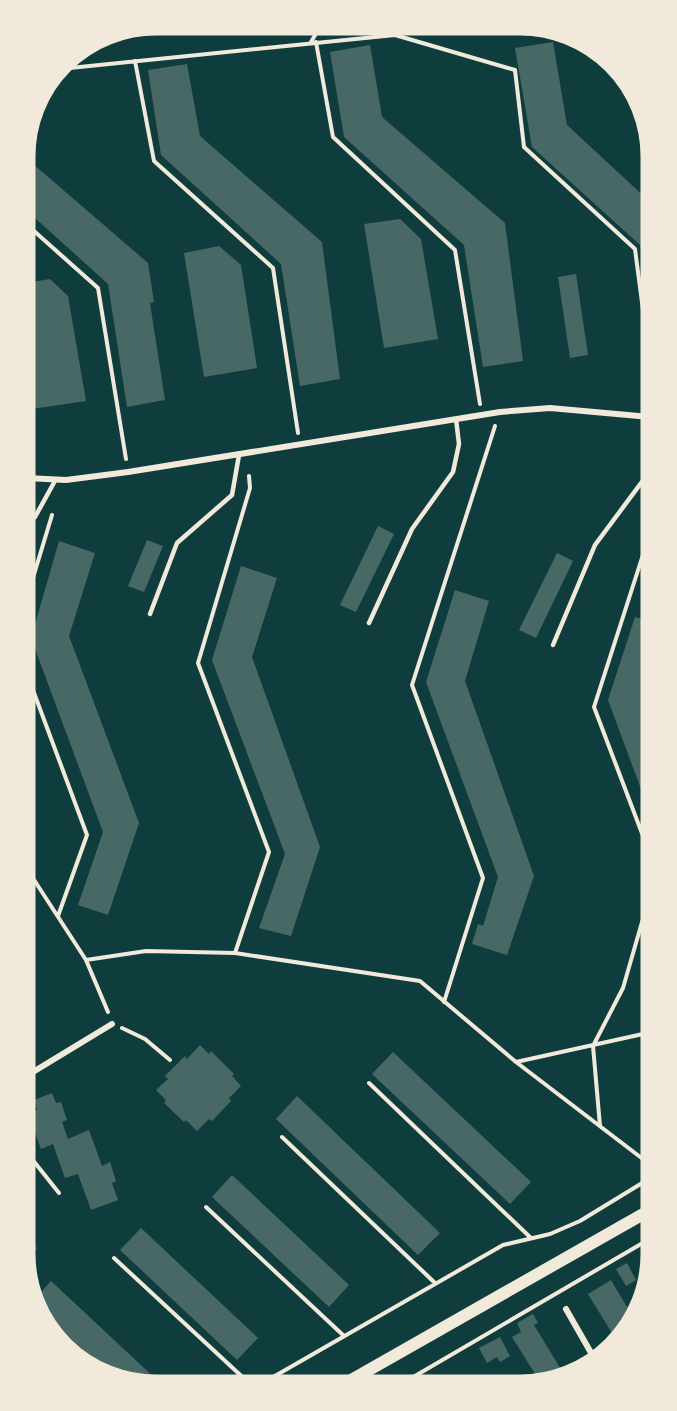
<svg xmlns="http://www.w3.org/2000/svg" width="677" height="1411" font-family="Spectral,serif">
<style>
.building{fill:#486865}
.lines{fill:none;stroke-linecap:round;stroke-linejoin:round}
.path{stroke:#f1e9da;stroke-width:4}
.service{stroke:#f1e9da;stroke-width:4.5}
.minor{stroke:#f1e9da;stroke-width:6}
.secondary{stroke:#f1e9da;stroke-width:12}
.rim{fill:none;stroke:#f1e9da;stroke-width:3}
</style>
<rect width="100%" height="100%" fill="#0f3d3e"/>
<path class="building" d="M 553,42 L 567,125 L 649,201 L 649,286 L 640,245 L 532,147 L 515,48 Z
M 370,45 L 382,117 L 505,223 L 523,361 L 483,367 L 464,245 L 344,137 L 330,52 Z
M 187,64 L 200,136 L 322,242 L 340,379 L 300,386 L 281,264 L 161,155 L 148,70 Z
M 25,157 L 148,263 L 154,302 L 150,303 L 165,400 L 127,407 L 108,284 L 25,209 Z
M 400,219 L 421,239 L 438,339 L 384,348 L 364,224 Z
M 219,246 L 241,265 L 257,368 L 204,377 L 184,253 Z
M 576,274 L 588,355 L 570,358 L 558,277 Z
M 50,279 L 68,296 L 86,401 L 32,409 L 26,370 L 26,283 Z
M 378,526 L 394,534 L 356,612 L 340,605 Z
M 147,540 L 163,546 L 144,592 L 128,586 Z
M 59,541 L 95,553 L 69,636 L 139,823 L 108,915 L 78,905 L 103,832 L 31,638 Z
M 557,553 L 573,561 L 536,638 L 519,630 Z
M 241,566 L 277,578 L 252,657 L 320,847 L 291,936 L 259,928 L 285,854 L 212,660 Z
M 455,590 L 489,601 L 465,681 L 534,876 L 507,955 L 472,944 L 478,924 L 483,926 L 498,877 L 426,682 Z
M 635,617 L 650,621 L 650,678 L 642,701 L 651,724 L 651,816 L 608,700 Z
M 651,931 L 652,965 L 641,962 Z
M 200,1045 L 209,1054 L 211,1051 L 234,1074 L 232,1076 L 241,1086 L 229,1098 L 231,1101 L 212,1121 L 209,1119 L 197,1131 L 186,1120 L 184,1122 L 164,1103 L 166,1100 L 156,1090 L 168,1079 L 165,1076 L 185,1056 L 187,1059 Z
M 393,1052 L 531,1182 L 510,1204 L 372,1074 Z
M 52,1093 L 56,1103 L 61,1102 L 67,1120 L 62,1122 L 68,1139 L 89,1130 L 102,1166 L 110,1162 L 116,1181 L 112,1183 L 118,1200 L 91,1210 L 78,1174 L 65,1178 L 53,1144 L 41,1149 L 28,1113 L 37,1110 L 34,1100 Z
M 297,1096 L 440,1233 L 418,1255 L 276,1119 Z
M 232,1175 L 349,1285 L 329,1307 L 212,1197 Z
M 28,1212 L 35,1230 L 31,1232 L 37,1249 L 28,1252 Z
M 141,1228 L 258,1338 L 237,1360 L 120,1250 Z
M 627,1263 L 636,1280 L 626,1286 L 616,1269 Z
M 611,1280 L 627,1307 L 638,1300 L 620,1342 L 618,1343 L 588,1294 Z
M 51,1281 L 143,1367 L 161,1384 L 131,1385 L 100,1369 L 82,1353 L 49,1321 L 35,1299 Z
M 533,1314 L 538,1323 L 534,1325 L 565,1376 L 555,1382 L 540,1382 L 512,1337 L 521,1332 L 517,1323 Z
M 500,1337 L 510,1356 L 500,1362 L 497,1357 L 487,1363 L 479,1348 Z"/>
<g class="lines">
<path class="path" d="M 311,42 L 321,25
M 316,42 L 333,137 L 455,250 L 480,404
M 607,56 L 613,64
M 135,61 L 154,161 L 273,268 L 298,433
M 60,69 L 395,35 L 515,70 L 524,147 L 635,249 L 649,356
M 25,223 L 98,288 L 126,459
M 650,533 L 594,707 L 651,857
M 26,601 L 52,515
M 27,674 L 87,835 L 58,916
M 27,869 L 86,960 L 146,951 L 235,953 L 420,981 L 516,1062 L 652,1166
M 235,953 L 269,852 L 198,663 L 250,488 L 249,476
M 86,960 L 108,1012
M 444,1002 L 483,878 L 412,685 L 495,426
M 122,1028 L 145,1039 L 170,1060
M 516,1062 L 652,1032
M 369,1083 L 531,1238
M 600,1126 L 593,1046 L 623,988 L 651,891
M 282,1137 L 435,1283
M 28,1154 L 59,1193
M 206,1207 L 344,1336
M 114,1258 L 250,1384
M 65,1349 L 74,1356
M 403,1383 L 653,1237
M 261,1384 L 503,1245 L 550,1234 L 580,1221 L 652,1177"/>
<path class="service" d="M 26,524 L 35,517 L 56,479
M 150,614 L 177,543 L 232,495 L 239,455
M 369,623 L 412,529 L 453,472 L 459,444 L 456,419
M 553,645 L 595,545 L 650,471"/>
<path class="minor" d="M 26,478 L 66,480 L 128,472 L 500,412 L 550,408 L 650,417
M 28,1075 L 112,1024
M 566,1309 L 594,1358"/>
<path class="secondary" d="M 346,1383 L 652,1209"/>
</g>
<path d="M0 0H677V1411H0ZM156 34H520A122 122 0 0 1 642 156V1254A122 122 0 0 1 520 1376H156A122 122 0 0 1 34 1254V156A122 122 0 0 1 156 34Z" fill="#f1e9da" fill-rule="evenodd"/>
<path class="rim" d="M156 34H520A122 122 0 0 1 642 156V1254A122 122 0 0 1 520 1376H156A122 122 0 0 1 34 1254V156A122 122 0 0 1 156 34Z"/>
</svg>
